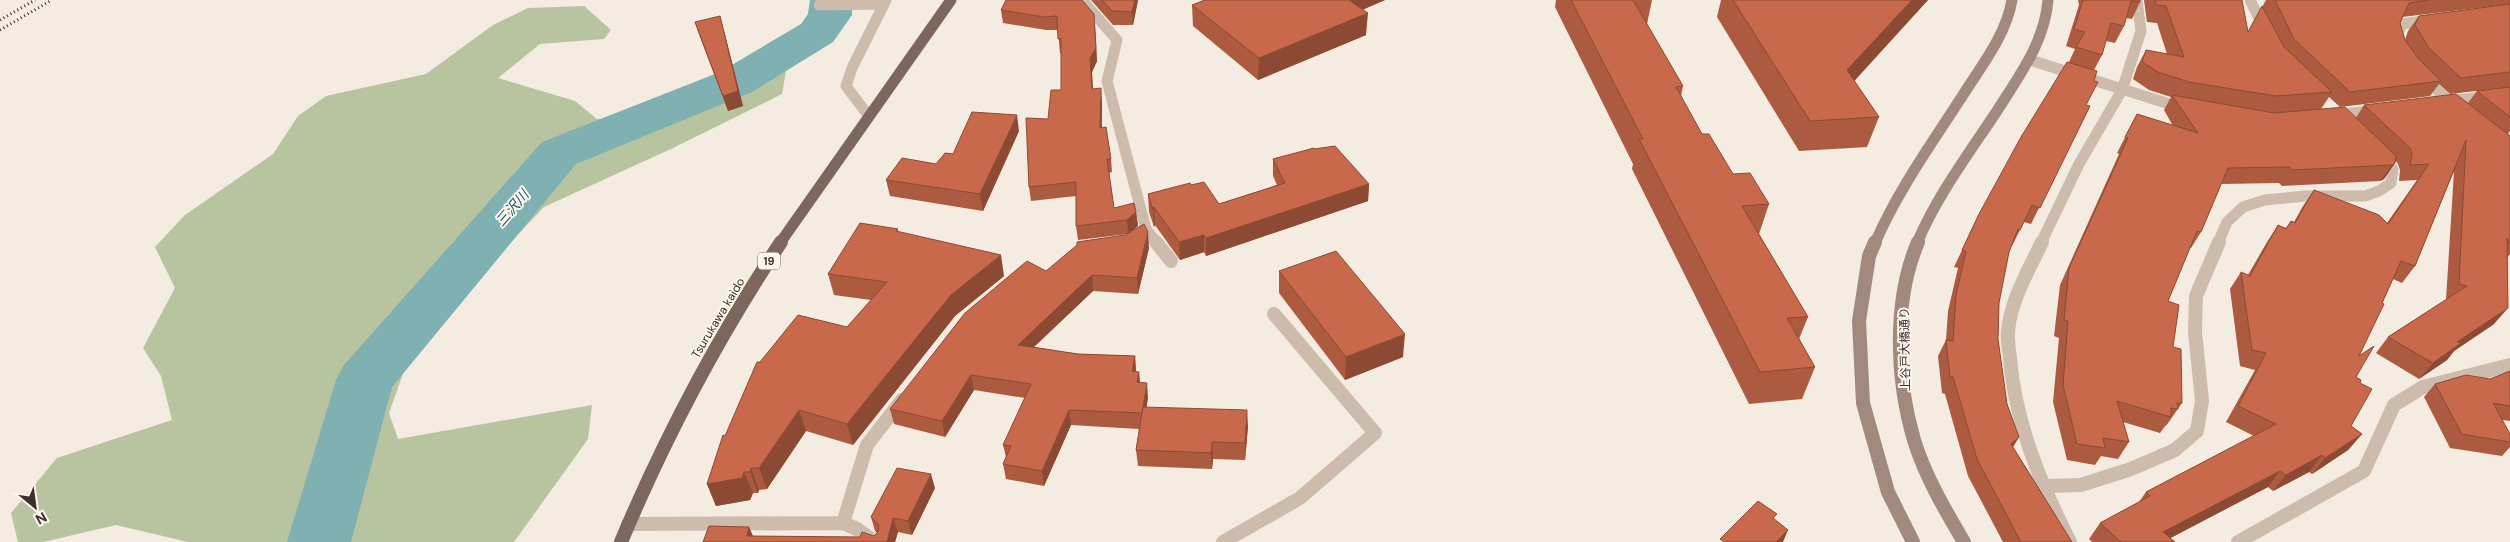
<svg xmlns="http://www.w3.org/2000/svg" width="2510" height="542" font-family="'DM Sans','Noto Sans JP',sans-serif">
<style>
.green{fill:#b8c4a0}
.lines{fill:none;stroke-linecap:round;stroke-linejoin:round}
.river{fill:#7fb0b2;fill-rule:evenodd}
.street-far1{stroke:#cdbbac;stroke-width:11}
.street{stroke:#cdbbac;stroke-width:14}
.secondary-far1{stroke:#a18a7d;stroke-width:11}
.secondary{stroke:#a18a7d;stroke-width:14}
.primary-far1{stroke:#7d675c;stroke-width:11}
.primary{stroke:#7d675c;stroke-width:14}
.rail{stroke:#3b302b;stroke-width:3;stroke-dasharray:1 3;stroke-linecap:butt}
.wall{fill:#ac5a40}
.shaded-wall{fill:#8c4a34}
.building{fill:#c8694b;stroke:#8c4a34}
.labels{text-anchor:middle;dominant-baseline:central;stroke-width:4;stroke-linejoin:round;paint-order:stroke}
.shield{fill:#fbf5ee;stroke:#756b66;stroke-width:1}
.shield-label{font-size:11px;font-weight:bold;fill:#3b302b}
.street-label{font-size:12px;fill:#3b302b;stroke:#fbf5ee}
.water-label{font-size:14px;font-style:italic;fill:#1f5a5e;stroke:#fbf5ee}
</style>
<rect width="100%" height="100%" fill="#f4ebe1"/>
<path class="green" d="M 584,6 L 611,30 L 604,39 L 540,44 L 498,78 L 575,101 L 597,119 L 676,116 L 787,65 L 782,94 L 673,148 L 544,207 L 453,303 L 411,351 L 389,413 L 398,439 L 592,405 L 588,439 L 514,542 L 188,542 L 116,525 L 43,542 L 18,542 L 11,513 L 57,458 L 172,420 L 161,376 L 143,348 L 175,288 L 155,247 L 185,215 L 273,154 L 298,116 L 326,96 L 426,74 L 493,25 L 528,8 Z"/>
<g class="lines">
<path class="river" d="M 810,0 L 852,0 L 852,15 L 833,42 L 752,92 L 576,164 L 392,387 L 351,542 L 287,542 L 336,380 L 344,365 L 542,142 L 720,72 L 801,24 L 808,14 Z"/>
<path class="street-far1" d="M 1082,0 L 1117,40 L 1107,81 L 1146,229 L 1157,243
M 2250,0 L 2264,28
M 819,5 L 884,4
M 2397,43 L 2397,34 L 2403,24 L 2429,20
M 2030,60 L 2182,108
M 2423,77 L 2454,106
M 2448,101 L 2510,94
M 868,115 L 846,86 L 852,68 L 886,0
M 2336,115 L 2376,110
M 2041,243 L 2079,164 L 2122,90 L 2141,31 L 2137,0
M 2218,243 L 2227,222 L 2243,207 L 2265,200 L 2305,196 L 2365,196 L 2379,191 L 2391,183 L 2393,169 L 2380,157"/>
<path class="street" d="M 1156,242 L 1171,261
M 2042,242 C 2029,270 2011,299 2008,331 C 2007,339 2009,349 2010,358 C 2015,422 2041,485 2070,542
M 2045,486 L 2081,485 L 2131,469 L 2175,450 L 2197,431 L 2202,401 L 2195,332 L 2196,296 L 2219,242
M 843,523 L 867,445 L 902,400
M 628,524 L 843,523 L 857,529 L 875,542
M 1223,542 L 1300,498 L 1375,433 L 1274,314
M 2238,542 L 2364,471 L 2394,405 L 2423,387 L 2510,365"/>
<path class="secondary-far1" d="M 1875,243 C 1898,190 1932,143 1963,95 C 1982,65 2006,35 2012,0
M 1917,243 C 1939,191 1974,147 2004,100 C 2024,69 2045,38 2048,0"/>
<path class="secondary" d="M 1875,242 L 1869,256 L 1859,321 L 1863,403 L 1888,492 L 1913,542
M 1918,242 C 1893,301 1896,379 1914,440 C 1925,476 1945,510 1964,542"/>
<path class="primary-far1" d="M 780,243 L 951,0"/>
<path class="primary" d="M 621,542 C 665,437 718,337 781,242"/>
<path class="rail" d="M 0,20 L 35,0
M 0,30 L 52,0"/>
</g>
<path class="wall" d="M 1006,0 L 1095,27 L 1097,61 L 1092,72 L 1093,89 L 1102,102 L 1102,128 L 1111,159 L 1112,172 L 1109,173 L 1114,208 L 1136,212 L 1138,226 L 1129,233 L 1149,248 L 1138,294 L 1093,291 L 1034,347 L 1078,354 L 1135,356 L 1136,372 L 1139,372 L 1140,382 L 1148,398 L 1146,407 L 1248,426 L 1245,460 L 1213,459 L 1212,469 L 1138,466 L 1136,450 L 1139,429 L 1071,425 L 1044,486 L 1006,479 L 1003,464 L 1006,457 L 1003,445 L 1025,398 L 974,390 L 945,437 L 894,424 L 890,409 L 1046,271 L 1128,234 L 1078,240 L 1076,226 L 1076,196 L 1031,201 L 1029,187 L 1048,119 L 1061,90 L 1061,53 L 1060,53 L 1058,30 L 1046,30 L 1003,23 L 1001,10 Z
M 1091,0 L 1138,0 L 1133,25 L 1113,25 Z
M 1205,0 L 1385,0 L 1362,10 L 1366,35 L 1258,80 L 1193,26 L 1192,5 Z
M 1556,0 L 1652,0 L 1647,24 L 1683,86 L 1681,96 L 1702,134 L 1733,174 L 1769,204 L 1759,234 L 1808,317 L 1799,339 L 1815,367 L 1802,399 L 1749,404 L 1632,169 L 1633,164 L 1555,7 Z
M 1721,0 L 1928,0 L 1854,81 L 1879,117 L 1867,147 L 1799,151 L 1717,17 Z
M 2078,0 L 2140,0 L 2140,2 L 2132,19 L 2126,18 L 2124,26 L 2115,43 L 2106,41 L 2102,55 L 2094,70 L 2086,105 L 2090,106 L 2031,224 L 2024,222 L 2012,246 L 2011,246 L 2009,252 L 1999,303 L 1998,339 L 2007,404 L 2019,437 L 2013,447 L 2072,542 L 2003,542 L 1968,476 L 1945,394 L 1942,393 L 1938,356 L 1946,340 L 1948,311 L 1958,268 L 1954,267 L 1979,214 L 2069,62 L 2075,49 L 2066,46 L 2079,5 Z
M 2144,0 L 2242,0 L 2248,32 L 2266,0 L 2510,0 L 2510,4 L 2402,17 L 2400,23 L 2405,40 L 2408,31 L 2419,16 L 2510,4 L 2510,87 L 2450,94 L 2439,84 L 2430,96 L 2340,107 L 2329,97 L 2321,109 L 2356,118 L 2364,105 L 2468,103 L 2477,91 L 2510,87 L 2510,131 L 2508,134 L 2510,136 L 2510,254 L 2507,258 L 2494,324 L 2454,351 L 2447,360 L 2419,379 L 2376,353 L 2388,337 L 2446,300 L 2454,171 L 2415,266 L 2402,283 L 2393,279 L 2359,356 L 2356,377 L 2360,383 L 2351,426 L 2362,434 L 2348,450 L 2312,474 L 2309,472 L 2273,491 L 2268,487 L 2170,538 L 2175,542 L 2092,542 L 2089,539 L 2100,523 L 2139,502 L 2146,492 L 2254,436 L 2226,422 L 2255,370 L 2240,366 L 2230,289 L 2241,272 L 2248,275 L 2267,242 L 2278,225 L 2286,228 L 2291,221 L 2294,222 L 2303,206 L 2314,190 L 2387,223 L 2417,180 L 2399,181 L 2400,170 L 2398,164 L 2396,161 L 2384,179 L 2380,181 L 2282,186 L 2279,183 L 2221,184 L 2201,232 L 2191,248 L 2190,248 L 2168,301 L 2173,347 L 2182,403 L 2166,426 L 2166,425 L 2160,433 L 2123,422 L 2129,442 L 2118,459 L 2101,456 L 2095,465 L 2067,460 L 2053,402 L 2059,338 L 2054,336 L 2060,285 L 2119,154 L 2117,153 L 2137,114 L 2173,126 L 2164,110 L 2171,97 L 2149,90 L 2133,79 L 2137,67 L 2146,50 L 2167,54 L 2157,23 L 2147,22 Z
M 695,22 L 724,31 L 743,106 L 728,111 L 700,37 Z
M 1019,131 L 983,211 L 890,196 L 886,180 L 936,164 L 953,154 Z
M 1314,149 L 1369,184 L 1368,201 L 1206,256 L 1204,252 L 1180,260 L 1155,225 L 1154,227 L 1149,212 L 1148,194 L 1191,185 L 1219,204 L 1277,185 L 1273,176 L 1273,159 Z
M 898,229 L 898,232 L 1004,276 L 955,316 L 853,445 L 806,431 L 767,489 L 759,490 L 758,493 L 753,493 L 750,500 L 716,506 L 707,484 L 725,436 L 760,362 L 847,327 L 871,300 L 834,295 L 828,274 Z
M 1279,271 L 1403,357 L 1345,380 L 1279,293 Z
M 2510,371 L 2510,421 L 2502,420 L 2510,434 L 2510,447 L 2502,456 L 2450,448 L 2424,397 L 2435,384 L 2490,379 Z
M 935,488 L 912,535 L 898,532 L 895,542 L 703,542 L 749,527 L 753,536 L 860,537 L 874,536 L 877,533 L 875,531 L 871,517 Z"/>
<path class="shaded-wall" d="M 1135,0 L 1138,0 L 1133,25 L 1132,12 Z
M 1344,0 L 1385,0 L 1343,18 Z
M 1912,0 L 1928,0 L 1836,101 L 1847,70 Z
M 1368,13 L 1366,35 L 1258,80 L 1259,58 Z
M 1094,14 L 1097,61 L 1092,72 L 1093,102 L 1090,58 Z
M 720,16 L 724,31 L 743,106 L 728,111 L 723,96 Z
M 1101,88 L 1102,102 L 1101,142 L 1100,128 Z
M 1017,115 L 1019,131 L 983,211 L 980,194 Z
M 2395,163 L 2384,179 L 2380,181 L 2392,165 Z
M 1369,184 L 1368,201 L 1206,256 L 1206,238 Z
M 1154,207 L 1155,225 L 1154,227 L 1153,210 Z
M 1136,212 L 1138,226 L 1128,234 L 1127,220 Z
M 1148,232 L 1149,248 L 1138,294 L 1137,278 Z
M 1204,235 L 1204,252 L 1180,260 L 1179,242 Z
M 1001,255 L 1004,276 L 955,316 L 853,445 L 847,424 L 951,295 Z
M 1092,275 L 1093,291 L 1020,360 L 1018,345 Z
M 2508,308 L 2494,324 L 2454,351 L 2447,360 L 2419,379 L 2433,363 L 2457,342 Z
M 1405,334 L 1403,357 L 1345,380 L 1346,357 Z
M 1135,356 L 1136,372 L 1132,371 Z
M 1139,372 L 1140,387 L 1137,382 Z
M 971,375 L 974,390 L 945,437 L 942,421 Z
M 1147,383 L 1148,398 L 1143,429 L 1142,413 Z
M 799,410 L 806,431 L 767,489 L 759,468 Z
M 1069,410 L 1071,425 L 1044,486 L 1042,471 Z
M 1247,410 L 1248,426 L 1245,460 L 1245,443 Z
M 2362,434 L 2348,450 L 2312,474 L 2325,458 Z
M 2019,437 L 2009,453 L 2011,444 Z
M 1212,442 L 1213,459 L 1212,469 L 1211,453 Z
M 2322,455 L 2309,472 L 2273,491 L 2286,475 Z
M 751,468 L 759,490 L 758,493 L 750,472 Z
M 2280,471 L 2268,487 L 2163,542 L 2163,532 Z
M 744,472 L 753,493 L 750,500 L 716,506 L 707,484 Z
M 931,474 L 935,488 L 912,535 L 908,521 Z
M 893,518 L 898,532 L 895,542 L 887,542 Z
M 749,527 L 755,542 L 747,536 Z
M 1788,530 L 1783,542 L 1776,542 Z"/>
<path class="building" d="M 1006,0 L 1082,0 L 1094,14 L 1096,48 L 1090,58 L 1092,89 L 1101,88 L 1100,128 L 1106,127 L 1111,159 L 1107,159 L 1114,208 L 1134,203 L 1136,212 L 1127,220 L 1076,226 L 1076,182 L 1029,187 L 1026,118 L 1048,119 L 1051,90 L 1061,90 L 1061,39 L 1058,39 L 1057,16 L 1044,17 L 1001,10 Z
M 1102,0 L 1135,0 L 1132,12 L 1112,11 Z
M 1205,0 L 1349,0 L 1368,13 L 1259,58 L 1192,5 Z
M 1571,0 L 1633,0 L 1683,86 L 1676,87 L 1702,134 L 1709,134 L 1733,174 L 1750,173 L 1769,204 L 1742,206 L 1808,317 L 1787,318 L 1815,367 L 1760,372 L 1639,139 L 1643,139 Z
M 1733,0 L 1912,0 L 1847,70 L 1879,117 L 1810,121 Z
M 2083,0 L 2140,0 L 2140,2 L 2131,1 L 2124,26 L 2111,23 L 2102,55 L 2076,47 L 2085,32 L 2074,29 Z
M 2155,0 L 2242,0 L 2248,32 L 2262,6 L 2284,47 L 2332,92 L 2276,96 L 2189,82 L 2158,72 L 2142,62 L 2146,50 L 2184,57 L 2166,6 L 2156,5 Z
M 2275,0 L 2430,0 L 2409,3 L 2400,23 L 2405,40 L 2418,58 L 2441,81 L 2350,92 L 2294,39 Z
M 2510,4 L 2510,72 L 2461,78 L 2429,48 L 2415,25 L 2419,16 Z
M 720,16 L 738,91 L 723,96 L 695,22 Z
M 2067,62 L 2097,71 L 2094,81 L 2098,82 L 2086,105 L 2090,106 L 2040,208 L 2032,205 L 2020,230 L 2018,229 L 2009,252 L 1999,303 L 1998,339 L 2007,404 L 2019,437 L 2011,444 L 2072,542 L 2021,542 L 1977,459 L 1953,377 L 1950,377 L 1946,340 L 1953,341 L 1956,295 L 1966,252 L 1962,250 L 1979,214 L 2021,137 Z
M 2510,87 L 2510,117 L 2477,91 Z
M 2456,94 L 2510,136 L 2510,244 L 2507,238 L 2508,308 L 2457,342 L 2461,343 L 2433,363 L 2388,337 L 2467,286 L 2459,284 L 2466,140 L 2415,266 L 2401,261 L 2382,303 L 2384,304 L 2359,356 L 2374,346 L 2356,377 L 2361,380 L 2360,383 L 2372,389 L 2351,426 L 2362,434 L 2325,458 L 2322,455 L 2286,475 L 2280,471 L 2163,532 L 2175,542 L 2121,542 L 2100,523 L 2150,496 L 2146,492 L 2276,424 L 2238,406 L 2266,353 L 2252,350 L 2241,272 L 2250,276 L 2278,225 L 2286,229 L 2291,221 L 2295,223 L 2314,190 L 2379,215 L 2388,224 L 2429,164 L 2410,165 L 2412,154 L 2410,148 L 2364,105 Z
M 2172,95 L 2274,113 L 2345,107 L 2396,156 L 2395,163 L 2392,165 L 2293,170 L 2289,167 L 2228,168 L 2201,232 L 2197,231 L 2168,301 L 2179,305 L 2173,347 L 2181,349 L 2182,403 L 2177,403 L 2178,409 L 2171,408 L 2171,417 L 2117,401 L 2129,442 L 2103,438 L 2105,448 L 2077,444 L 2063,385 L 2068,321 L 2064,320 L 2069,268 L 2128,138 L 2125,137 L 2137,114 L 2198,133 Z
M 972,112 L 1017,115 L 980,194 L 886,180 L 902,158 L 936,164 L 945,153 L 953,154 Z
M 1335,146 L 1369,184 L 1206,238 L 1204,235 L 1179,242 L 1154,207 L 1153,210 L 1148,194 L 1190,183 L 1191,185 L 1204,182 L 1219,204 L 1285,183 L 1273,159 L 1314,148 L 1314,149 Z
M 860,223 L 898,229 L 896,231 L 1001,255 L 951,295 L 847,424 L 799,410 L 759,468 L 751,468 L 750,472 L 744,472 L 742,478 L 707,484 L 723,435 L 725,436 L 757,362 L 760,362 L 798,315 L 847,327 L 887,282 L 828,274 Z
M 1144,224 L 1148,232 L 1137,278 L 1092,275 L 1018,345 L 1078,354 L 1135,356 L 1132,371 L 1139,372 L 1137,382 L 1147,383 L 1142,413 L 1069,410 L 1042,471 L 1003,464 L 1011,446 L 1003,445 L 1031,384 L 971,375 L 942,421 L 890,409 L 965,313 L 1027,261 L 1046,271 L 1077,245 L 1077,242 L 1125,235 Z
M 1336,251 L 1405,334 L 1346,357 L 1279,271 Z
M 2510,371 L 2510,406 L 2493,403 L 2510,434 L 2510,442 L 2462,434 L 2435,384 L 2466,375 L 2490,379 Z
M 1143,407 L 1247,410 L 1245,443 L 1212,442 L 1211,453 L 1136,450 Z
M 897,468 L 931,474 L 908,521 L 893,518 L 887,542 L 703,542 L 709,526 L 749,527 L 747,536 L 860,537 L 862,532 L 874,536 L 878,532 L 879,525 L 871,517 Z
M 1758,501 L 1777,514 L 1773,518 L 1788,530 L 1776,542 L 1724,542 L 1720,539 Z"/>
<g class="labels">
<rect class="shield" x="758" y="252.5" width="22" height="17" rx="4"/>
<g class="shield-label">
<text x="769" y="261">19</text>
</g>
<g class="street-label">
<text transform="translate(718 318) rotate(-59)">Tsurukawa kaido</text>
<text transform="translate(1905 349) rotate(-91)">上谷戸大橋通り</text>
</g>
<g class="water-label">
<text transform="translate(512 208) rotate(-49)">三沢川</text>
</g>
</g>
<g transform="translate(35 507) rotate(151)" stroke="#fbf5ee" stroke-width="4" paint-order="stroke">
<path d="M0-4L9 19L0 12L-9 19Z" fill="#3b302b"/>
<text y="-8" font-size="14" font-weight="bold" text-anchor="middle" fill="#3b302b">N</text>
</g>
</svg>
